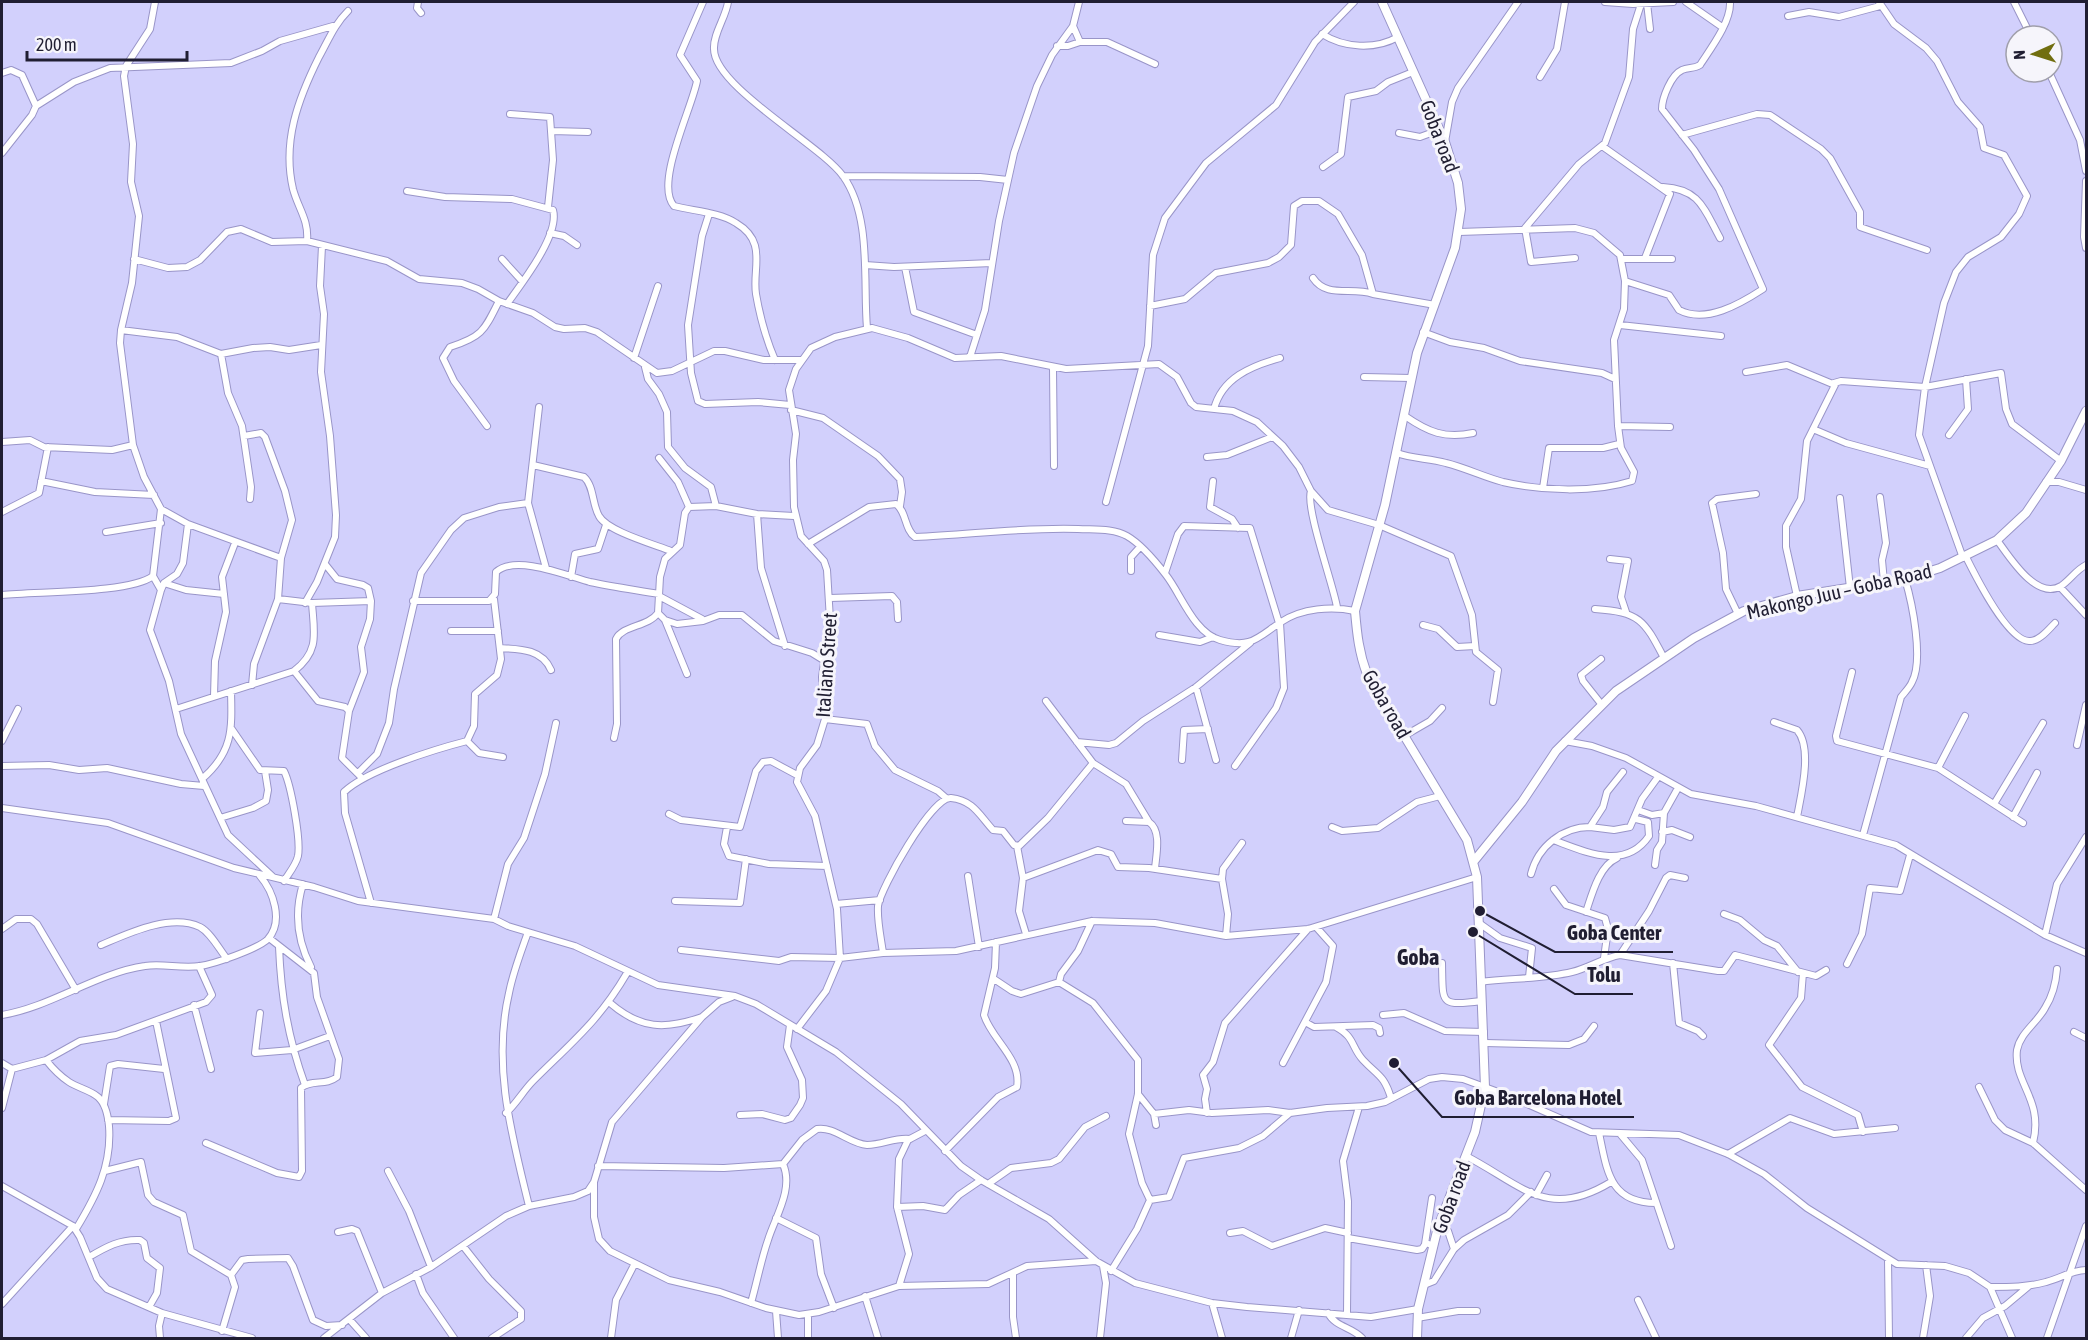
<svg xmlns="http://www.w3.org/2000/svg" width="2088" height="1340" font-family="'Asap Condensed',sans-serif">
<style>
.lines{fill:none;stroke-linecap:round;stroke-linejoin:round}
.minor-casing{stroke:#9995c8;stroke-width:8}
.tertiary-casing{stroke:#9995c8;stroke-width:10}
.minor{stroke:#fff;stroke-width:6}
.tertiary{stroke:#fff;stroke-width:8}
.labels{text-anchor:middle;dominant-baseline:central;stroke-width:6;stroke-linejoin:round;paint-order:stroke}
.street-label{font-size:20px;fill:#201e32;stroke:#f6f5fb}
.quarter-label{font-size:22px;font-weight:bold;fill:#201e32;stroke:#f6f5fb}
.leader{fill:none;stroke:#201e32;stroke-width:2}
.callout-dot{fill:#201e32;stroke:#f6f5fb;stroke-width:2}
.callout-label{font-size:21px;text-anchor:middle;font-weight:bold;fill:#201e32;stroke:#f6f5fb;stroke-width:6;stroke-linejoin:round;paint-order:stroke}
</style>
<rect width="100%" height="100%" fill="#d2d0fc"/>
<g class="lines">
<g class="minor-casing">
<path id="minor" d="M 155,2 L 150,29 L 126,66 L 124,76 L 133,144 L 131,182 L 139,216 L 132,283 L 121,330 L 120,343 L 133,445 L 144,477 L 161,509 L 153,576 L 161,590
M 418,2 L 417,8 L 421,13
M 703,2 L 680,55 L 697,81 C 692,108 654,184 674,206 C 693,211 719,212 736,223 C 768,242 752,268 756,294 C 760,317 766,339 775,360
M 728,2 C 726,17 713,34 714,49 C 714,87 821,145 843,176 C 872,216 863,282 867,328
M 1605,2 L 1633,4 L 1673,2
M 1686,2 L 1722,27
M 1879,2 L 1894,24 L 1926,48 L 1937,61 L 1958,102 L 1980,127 L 1984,148 L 2004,155 L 2027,196 L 2019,214 L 2001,237 L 1968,257 L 1956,272 L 1944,303 L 1925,387 L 1919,435 L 1963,558
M 2014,2 L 2031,36
M 1647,3 L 1650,29
M 1788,16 L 1809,12 L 1839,17 L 1880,6
M 1073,26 L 1080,42
M 1322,34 C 1344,48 1375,50 1398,37
M 1057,46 L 1068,46 L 1080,42 L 1107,42 L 1155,64
M 2049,72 L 2080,140 L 2086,171
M 2,73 L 11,70 L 22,75 L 36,106
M 1540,77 L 1557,49 L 1565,2
M 510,114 L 550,117 L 553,160 L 548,207
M 552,131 L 588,132
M 1399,133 L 1420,137 L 1439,130
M 1682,135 L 1757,114 L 1770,115 L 1821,149 L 1830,158 L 1860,212 L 1860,227 L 1927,250
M 1445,142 L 1452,102 L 1458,88 L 1518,2
M 1602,146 L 1670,194 L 1645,258
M 2,153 L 32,115 L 36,106 L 74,82 L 110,68 L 231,63 L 262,51 L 280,41 L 333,26
M 1323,167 L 1341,154 L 1348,97 L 1376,91 L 1388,82 L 1413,72
M 843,176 L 980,177 L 1008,180
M 2086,181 L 2084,237 L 2086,248
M 1663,187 C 1700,189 1704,209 1720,238
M 407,191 L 445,197 L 512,199 L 553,210 C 560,235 521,284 507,304
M 709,214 L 702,236 L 688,325 L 691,373 L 698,401 L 705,404 L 758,402 L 790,405
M 550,233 L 564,236 L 577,245
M 307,241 C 309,220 298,208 293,189 C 282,142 298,99 319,57 C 329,39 334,25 348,11
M 1575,258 L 1531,262 L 1525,228 L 1579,164 L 1605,143 L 1629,77 L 1633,29 L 1641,4
M 134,259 L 168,268 L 187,267 L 200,260 L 227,232 L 241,229 L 272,242 L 307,241 L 387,261 L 419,279 L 462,283 L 478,289 L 499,301 L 533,313 L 555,327 L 564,329 L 585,328 L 597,332 L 657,373 L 672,371 L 714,351 L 725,351 L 764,360 L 801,360
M 502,259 L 522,281
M 1622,259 L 1672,259
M 865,265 L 894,267 L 992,263
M 905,267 L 914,312 L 977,335
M 1313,278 C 1327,299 1352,286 1373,294
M 1625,281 L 1669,295 L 1679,310 C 1706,324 1740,304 1763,289 L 1719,189 L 1694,150 L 1662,109 C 1662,98 1671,75 1682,70 C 1688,67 1694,69 1700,65 C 1711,48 1731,22 1730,2
M 1150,306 L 1185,299 L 1216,273 L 1268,263 L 1279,257 L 1291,245 L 1294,206 L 1302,201 L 1319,201 L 1338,214 L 1362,255 L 1373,294 L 1435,305
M 1620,325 L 1721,336
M 121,330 L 177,337 L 221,354 L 253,348 L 270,347 L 289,350 L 321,345
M 1423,332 L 1450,342 L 1484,348 L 1520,361 L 1602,373 L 1615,379
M 221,354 L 228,393 L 242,426 L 251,487 L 250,499
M 970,357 L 985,310 L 999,221 L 1014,153 L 1037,86 L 1052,55 L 1073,26 L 1079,2
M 634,358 L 658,286
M 645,367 L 648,379 L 659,394 L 667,412 L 668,447 L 685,468 L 711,487 L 716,506
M 1053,368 L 1054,466
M 1746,372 L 1787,365 L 1835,385 L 1807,441 L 1801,499 L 1786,526 L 1786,547 L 1797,596
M 1364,377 L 1411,378
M 1834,383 L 1841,381 L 1925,387 L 2001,373 L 2006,409 L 2012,424 L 2061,461
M 1214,409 C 1222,378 1251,366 1280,358
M 791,410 L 823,418 L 878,456 L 900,479 L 902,492 L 900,506
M 1405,416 C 1428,432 1445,439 1473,433
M 487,426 L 454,381 L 443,358 L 450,347 C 482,337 484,331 499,301
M 1618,426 L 1670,427
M 1813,429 L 1846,443 L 1930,466
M 1949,435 L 1968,409 L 1966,379
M 244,436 L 261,433 L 265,437 L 285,491 L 292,520 L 281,558 L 278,599 L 254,664 L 252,685
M 2,442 L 30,440 L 44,447 L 112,450 L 133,445
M 1397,453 C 1413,459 1429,458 1446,463 C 1466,468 1484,477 1503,482 C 1542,491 1594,493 1632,481 L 1634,472 L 1621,448 L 1618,426 L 1614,340 L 1624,309 L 1625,281 L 1620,255 L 1594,233 L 1575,228 L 1459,232
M 1207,457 L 1227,455 L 1272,437
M 659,458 L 678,482 L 689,507
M 533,465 L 584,477 C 594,486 592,504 599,516 C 607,531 653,544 671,551
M 41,481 L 95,492 L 154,495
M 1213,481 L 1210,507 L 1232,519 L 1238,528
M 2046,482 L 2059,482 L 2086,490
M 1543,488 L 1549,448 L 1603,448 L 1619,444
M 1311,491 C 1305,507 1333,584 1337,607
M 1880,497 L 1886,543 L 1882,560 L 1884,582
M 1840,498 L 1850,588
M 1106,502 L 1148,346 L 1153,255 L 1165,218 L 1206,163 L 1276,105 L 1315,42 L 1354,2
M 528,503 L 546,568
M 161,509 L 188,524 L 281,558
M 2,512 L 39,493 L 48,447
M 757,514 L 761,568 L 785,646
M 188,524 L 183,563 L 177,574 L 164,583 L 161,590 L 150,630 L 169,681 L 181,734 L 228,835 L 273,877
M 106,532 L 161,523
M 1997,540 C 2009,556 2036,601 2061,586 C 2070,580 2076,570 2086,565
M 808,544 L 869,507 L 896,504 C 907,512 904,529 915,537 C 969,535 1023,527 1078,529 C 1094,530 1113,528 1127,536 C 1141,544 1156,562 1166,575 C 1181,594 1194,633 1220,640 C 1251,649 1257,638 1281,622 C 1302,608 1332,606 1355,611
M 1966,557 C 1975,575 2007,640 2029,641 C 2039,642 2049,629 2055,623
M 1610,559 L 1628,561 L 1621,597 L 1626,612
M 325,564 L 337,579 L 363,585 L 368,588 L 371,601 L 370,619 L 361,647 L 364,672 L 349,711
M 1131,571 L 1131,557 L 1140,547
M 1165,573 L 1178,534 L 1184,526 L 1250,528 L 1279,623
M 571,577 L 575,554 L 598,549 L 606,525
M 164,583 L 186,590 L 224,594
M 2060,587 L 2086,615
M 2,595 C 35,591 129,594 153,576
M 659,596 L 702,619
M 830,598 L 892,596 L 897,602 L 898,619
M 278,599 L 312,603 L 371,601
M 413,601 L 489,601 L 495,594 L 496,572 C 515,554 568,576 590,582 C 613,587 636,590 659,594
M 305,603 L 317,582 L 335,537 L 336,515 L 330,436 L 321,372 L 324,314 L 320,286 L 322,246
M 1595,609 C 1640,612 1644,620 1664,658
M 658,613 L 665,620 L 687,674
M 1738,614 L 1726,589 L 1723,553 L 1712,503 L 1717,499 L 1756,494
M 665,620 L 677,624 L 703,621 L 719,615 L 742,615 L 774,641 L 812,653 L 825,661
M 1423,625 L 1438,629 L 1457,647 L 1475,646
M 451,631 L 498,631
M 1159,635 L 1200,642 L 1213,637
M 500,648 C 520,649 542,649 551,670
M 1601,659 L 1581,675 L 1583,681 L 1602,705
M 294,671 C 320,651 314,633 312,603
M 1852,672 L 1836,736 L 1837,741 L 1938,768 L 2023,823
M 1196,687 L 1216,760
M 214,696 L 215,661 L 226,612 L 222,577 L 235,543
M 1046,701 L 1093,763 L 1126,784 L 1149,822
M 176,709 L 294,671 L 318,701 L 345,707 L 349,711 L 342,758 L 360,776
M 825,719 L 867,724 L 875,746 L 895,770 L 938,791 L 946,798
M 1774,722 L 1797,730 C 1813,748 1801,795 1797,817
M 231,728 L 260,770 L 284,771 C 291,785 301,840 298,856 C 296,865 289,873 284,881
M 1404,736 L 1430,721 L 1442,708
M 614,738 L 617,724 L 616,639 C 623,625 648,627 658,613 L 660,577 L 665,559 L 680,545 L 685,513 L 689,507 L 716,506 L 757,514 L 794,516
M 2,741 L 18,709
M 467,741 L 474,726 L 475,694 L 497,675 L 501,659 L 494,599
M 1565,741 L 1592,746 L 1626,758 L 1691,794 L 1756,806 L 1896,845 L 2045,935 L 2086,953
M 1077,742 L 1109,745 L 1116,743 L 1143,721 L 1196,687 L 1250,643
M 2077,745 L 2086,705
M 1182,760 L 1184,730 L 1208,729
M 2,766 L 49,765 L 79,770 L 107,768 L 181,784 L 204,786
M 1235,766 L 1276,708 L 1284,688 L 1280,623
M 1938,768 L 1965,716
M 358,773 L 377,754 L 389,723 L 394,689 L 421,573 L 451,530 L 464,518 L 499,507 L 528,503 L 539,407
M 202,779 C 233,752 232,730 231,691
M 1994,804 L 2043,723
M 2,808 L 108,823 L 234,868 L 314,887 L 358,901 L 494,919 L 508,926 L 575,946 L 658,985 L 735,996 L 756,1004 L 836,1052 L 901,1104 L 961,1166 L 981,1180 L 1049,1219 L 1096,1261 L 1135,1283 L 1212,1303 L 1247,1307 L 1371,1317 L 1418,1309
M 1638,810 L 1652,815 L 1664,813
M 669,814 L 681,820 L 740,827 L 756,771 L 763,762 L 771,761 L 797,775
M 2013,817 L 2037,773
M 220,818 L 253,808 L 266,801 L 268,790 L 265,771
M 1126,821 L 1149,822 C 1162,831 1156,855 1155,869
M 727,827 L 724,844 L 729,856 L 769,864 L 827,866
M 1332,827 L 1342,831 L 1378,828 L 1417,802 L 1440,796
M 1590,827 L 1614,830 L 1630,827 L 1642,799 L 1658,777
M 1662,832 L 1672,830 L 1690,837
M 1863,835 L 1901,697 C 1905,692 1910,687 1912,682 C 1924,660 1912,602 1905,579
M 1553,840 C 1586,852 1625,871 1649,836 L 1648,822 L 1636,819
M 1017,846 L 1023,878 L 1019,911 L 1026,934
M 1655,865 L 1657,850 L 1662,842 L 1664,813 L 1678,788
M 1531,874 C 1538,846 1563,827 1590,827 L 1603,807 L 1607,792 L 1623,772
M 968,876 L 979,947
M 1023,878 L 1098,850 L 1111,854 L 1118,867 L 1149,868 L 1222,879
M 303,884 C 294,913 297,940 311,967
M 1554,889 L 1566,905 L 1605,918 L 1608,929 L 1604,958
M 675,901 L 740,903 L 746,859
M 371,903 L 345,813 L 344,792 C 367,770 436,749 467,741 L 479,753 L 503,757
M 836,904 L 880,900
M 1586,912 C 1592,894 1599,866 1617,858
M 1724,914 L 1740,920 L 1764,940 L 1777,946 L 1798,972
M 494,919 L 508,864 L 524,838 L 545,774 L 556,723
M 1092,921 L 1078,951 L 1061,974 L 1059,982 L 1093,1003 L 1138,1060 L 1138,1094 L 1129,1134 L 1142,1183 L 1150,1200 L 1137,1229 L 1111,1271
M 1479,923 L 1500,938 L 1532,948 L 1529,977
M 2,929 L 16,919 L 31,919 L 37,924 L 76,990
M 528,932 C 521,952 513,972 509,993 C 492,1066 512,1136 529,1206
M 2045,935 L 2057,884 L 2086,837
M 1226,936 L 1228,914 L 1222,879 L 1223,869 L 1242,843
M 101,945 C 127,934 170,913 200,927 C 211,933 219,949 227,959
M 279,947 C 281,996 288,1038 305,1085
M 681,950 L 779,961 L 791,957 L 840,958 L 883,953 L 956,951 L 1092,921 L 1155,923 L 1226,936 L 1308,929 L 1477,877
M 883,953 C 881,938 877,921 878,906 C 880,889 932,796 951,798 C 973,800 980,816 993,830 L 1003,831 L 1014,845 L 1019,846 L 1048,818 L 1093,763
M 1620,955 L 1649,911 L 1666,878 L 1670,875 L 1685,878
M 1442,963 C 1443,1005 1439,1006 1482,1001
M 1673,963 L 1679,1023 L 1698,1031 L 1703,1036
M 1847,964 L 1862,934 L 1870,888 L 1900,891 L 1910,855
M 1803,973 L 1801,998 L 1769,1045 L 1802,1087 L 1858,1115 L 1863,1132
M 994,979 L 1012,991 L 1021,994 L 1059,982
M 1480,982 C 1511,978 1543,979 1572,972 C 1589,968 1603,958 1620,955 L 1718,971 L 1724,971 L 1735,955 L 1816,976 L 1826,970
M 610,1003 C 640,1029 665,1030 702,1017
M 194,1005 L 211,1069
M 260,1013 L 255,1053 L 292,1050 L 330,1036
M 2,1015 C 51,1007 96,973 145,966 C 163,963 181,969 200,966 C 214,964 258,949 268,939 C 284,921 273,891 260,876
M 1383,1015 L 1404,1013 L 1445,1031 L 1484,1032
M 1305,1022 L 1314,1027 L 1373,1025 L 1379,1028 L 1380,1033
M 1336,1027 C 1355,1037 1351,1047 1363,1060 C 1378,1076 1384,1075 1391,1098
M 797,1029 L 826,991 L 840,958 L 837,909 L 815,816 L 797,782 L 800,768 L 817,745 L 825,719 L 822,677 L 830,620 L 827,570 L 824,561 L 801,536 L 794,507 L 793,460 L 796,434 L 789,390 L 796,369 L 811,348 L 835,337 L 872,328 L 908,338 L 955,358 L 1001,356 L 1066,369 L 1159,364 L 1177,377 L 1191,403 L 1196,407 L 1233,411 L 1257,422 L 1283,446 L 1299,467 L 1311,491 L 1328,510 L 1379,525 L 1451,556 L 1472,615 L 1476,652 L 1498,670 L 1493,702
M 2074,1032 L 2086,1038
M 1485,1043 L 1569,1045 L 1584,1039 L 1594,1026
M 46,1060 C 53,1069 60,1076 69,1082 C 78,1088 90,1090 98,1097 C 106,1104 108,1116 109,1126 C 112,1166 96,1196 76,1229
M 2,1063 L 12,1069 L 46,1060 L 80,1041 L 116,1035 L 206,1002 L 212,995 L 199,966
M 1283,1063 L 1326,982 L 1333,946 L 1317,928
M 1979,1087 L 1995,1120 L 2005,1130 L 2033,1143 L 2086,1190
M 1138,1094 L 1154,1114 L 1156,1125
M 104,1104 L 110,1066 L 118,1064 L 164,1069
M 2,1108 L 12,1069
M 506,1113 C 517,1103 523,1091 533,1081 C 572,1042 599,1021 627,973
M 1207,1113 L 1205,1099 L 1207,1089 L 1203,1075 L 1213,1062 L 1225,1023 L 1308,929
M 1154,1114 L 1189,1110 L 1212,1113 L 1268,1110 L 1290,1113 L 1327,1108 L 1367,1106 L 1385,1102 L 1429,1079 L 1442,1077 L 1463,1079 L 1509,1096 L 1591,1132 L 1679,1135 L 1728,1154 L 1764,1174 L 1807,1208 L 1897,1264 L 1945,1266 L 1969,1273 L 1990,1287 L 2012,1338
M 740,1115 L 762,1114 L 785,1120 L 791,1118 L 800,1105 L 803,1098 L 802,1080 L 787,1047 L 790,1025
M 108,1120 L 169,1121 L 176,1118 L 156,1021
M 1599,1133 C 1607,1170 1609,1203 1656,1203
M 1621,1135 L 1642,1160 L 1671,1246
M 206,1143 L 277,1173 L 299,1177 L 302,1171 L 301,1088 C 311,1079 326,1086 337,1077 L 339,1059 L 317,997 L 314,973 L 269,938
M 2033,1143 C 2044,1099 2013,1083 2017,1050 C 2020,1033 2037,1023 2045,1008 C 2052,997 2056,982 2057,969
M 945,1151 L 998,1097 L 1017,1087 C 1022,1059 991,1039 984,1015 L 995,968 L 996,942
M 1728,1154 L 1790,1118 L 1834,1134 L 1895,1128
M 1466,1156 C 1522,1185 1547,1221 1611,1182
M 783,1164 L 802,1140 L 817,1129 C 834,1126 850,1144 867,1145 C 883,1145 895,1137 910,1139
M 598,1166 L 724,1168 L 783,1164 C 794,1189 775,1217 768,1240 C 761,1260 757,1282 751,1303
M 105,1171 L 141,1162 L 148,1195 L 154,1202 L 183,1215 L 191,1251 L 231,1275 L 235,1287 L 222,1331
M 388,1171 L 409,1211 L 431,1267
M 594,1182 L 594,1217 L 599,1239 L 610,1251 L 669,1280 L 720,1292 L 766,1308 L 799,1315 L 819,1312 L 899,1286 L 988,1284 L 1027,1266 L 1096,1261
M 988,1184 L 1011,1168 L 1051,1163 L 1059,1159 L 1085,1127 L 1106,1116
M 2,1186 L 73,1226 L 80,1237 L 97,1278 L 107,1289 L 162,1313 L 252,1338
M 1536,1195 L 1547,1175
M 1150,1200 L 1169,1197 L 1184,1158 L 1239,1148 L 1263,1136 L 1290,1113
M 897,1207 L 923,1206 L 945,1210 L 959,1195 L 981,1180
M 776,1218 L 816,1238 L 821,1274 L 834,1308
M 1438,1227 L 1448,1231 L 1454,1249
M 338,1232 L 352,1229 L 357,1231 L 382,1293
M 1230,1233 L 1243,1231 L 1272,1246 L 1325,1228 L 1348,1233
M 1348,1238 L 1417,1250 L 1422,1249 L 1426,1243 L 1434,1246
M 1425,1244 L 1432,1198
M 463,1246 L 489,1279 L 521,1311 L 521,1319 L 492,1338
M 89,1257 C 106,1247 120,1239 140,1240 L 144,1243 L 147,1258 L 160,1268 L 157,1293 L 149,1307
M 1888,1259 L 1889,1338
M 1013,1273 L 1013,1317 L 1016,1338
M 416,1274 L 423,1293 L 454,1338
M 231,1275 L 242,1260 L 248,1259 L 288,1258 L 293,1266 L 313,1320 L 326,1326 L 342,1325
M 1424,1285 L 1434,1281 L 1454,1249 L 1464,1240 L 1508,1215 L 1531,1192
M 899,1286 L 909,1254 L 897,1207 L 899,1159 L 908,1140 L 925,1131
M 1990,1287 C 2009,1287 2028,1287 2046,1282 C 2062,1278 2069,1271 2086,1270
M 865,1296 L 878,1338
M 1638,1300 L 1656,1338
M 1212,1303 L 1222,1338
M 2,1304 L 73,1226
M 776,1311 L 778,1338
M 1328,1313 C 1335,1327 1352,1327 1362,1338
M 808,1315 L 808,1338
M 1347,1315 L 1348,1201 L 1343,1161 L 1359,1107
M 1417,1318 L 1458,1311 L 1477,1311
M 349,1319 L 366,1338
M 160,1338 L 159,1326 L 162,1313
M 324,1338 L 382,1293 L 431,1267 L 506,1216 L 529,1206 L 574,1197 L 588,1191 L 594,1182 L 612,1122 L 702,1017 L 719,1002 L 732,997
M 611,1338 L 616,1300 L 634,1265
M 1100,1338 L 1106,1283 L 1103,1266
M 1291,1338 L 1299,1310
M 1923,1338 L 1930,1296 L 1926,1265
M 1966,1338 L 1983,1318 L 2005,1306 L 2029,1286
M 2047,1338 L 2086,1226"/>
</g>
<g class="tertiary-casing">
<path id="tertiary" d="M 1382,2 L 1445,142 L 1458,183 L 1461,209 L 1455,248 L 1417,353 L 1385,505 L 1355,611 C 1357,634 1359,653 1367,674 L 1467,840 L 1477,877 L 1485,1087 L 1475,1132 L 1438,1227 L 1418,1309 L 1417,1338
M 1474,861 L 1522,802 L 1556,751 L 1616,691 L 1694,638 L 1744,611 L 1797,596 L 1905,579 L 1940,568 L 1997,540 L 2026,513 L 2061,461 L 2086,411"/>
</g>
<use href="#minor" class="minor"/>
<use href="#tertiary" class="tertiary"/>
</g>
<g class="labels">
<g class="street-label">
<text transform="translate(1440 136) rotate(69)">Goba road</text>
<text transform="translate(1839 591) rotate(-13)">Makongo Juu – Goba Road</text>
<text transform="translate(826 665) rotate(-86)">Italiano Street</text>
<text transform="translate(1387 704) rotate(60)">Goba road</text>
<text transform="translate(1451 1197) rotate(-70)">Goba road</text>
</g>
<g class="quarter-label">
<text x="1418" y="957">Goba</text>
</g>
</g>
<path class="leader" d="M1480 911L1555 952H1673M1473 932L1575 994H1633M1394 1063L1442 1117H1634"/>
<g class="callout-dot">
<circle cx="1480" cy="911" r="6"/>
<circle cx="1473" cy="932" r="6"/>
<circle cx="1394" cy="1063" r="6"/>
</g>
<g class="callout-label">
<text x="1614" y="940">Goba Center</text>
<text x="1604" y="982">Tolu</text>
<text x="1538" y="1105">Goba Barcelona Hotel</text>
</g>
<rect width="2088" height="1340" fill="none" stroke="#201e32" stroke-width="6"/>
<g transform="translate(2034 54) rotate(267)"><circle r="28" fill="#f6f5fb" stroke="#a09fab" stroke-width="1.5"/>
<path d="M0-4.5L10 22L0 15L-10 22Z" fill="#716e0f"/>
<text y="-9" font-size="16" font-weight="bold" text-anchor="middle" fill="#201e32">N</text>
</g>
<path d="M27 51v9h160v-9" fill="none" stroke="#201e32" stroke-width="3"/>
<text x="36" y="51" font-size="18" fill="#201e32" stroke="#f6f5fb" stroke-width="4.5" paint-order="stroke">200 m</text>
</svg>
